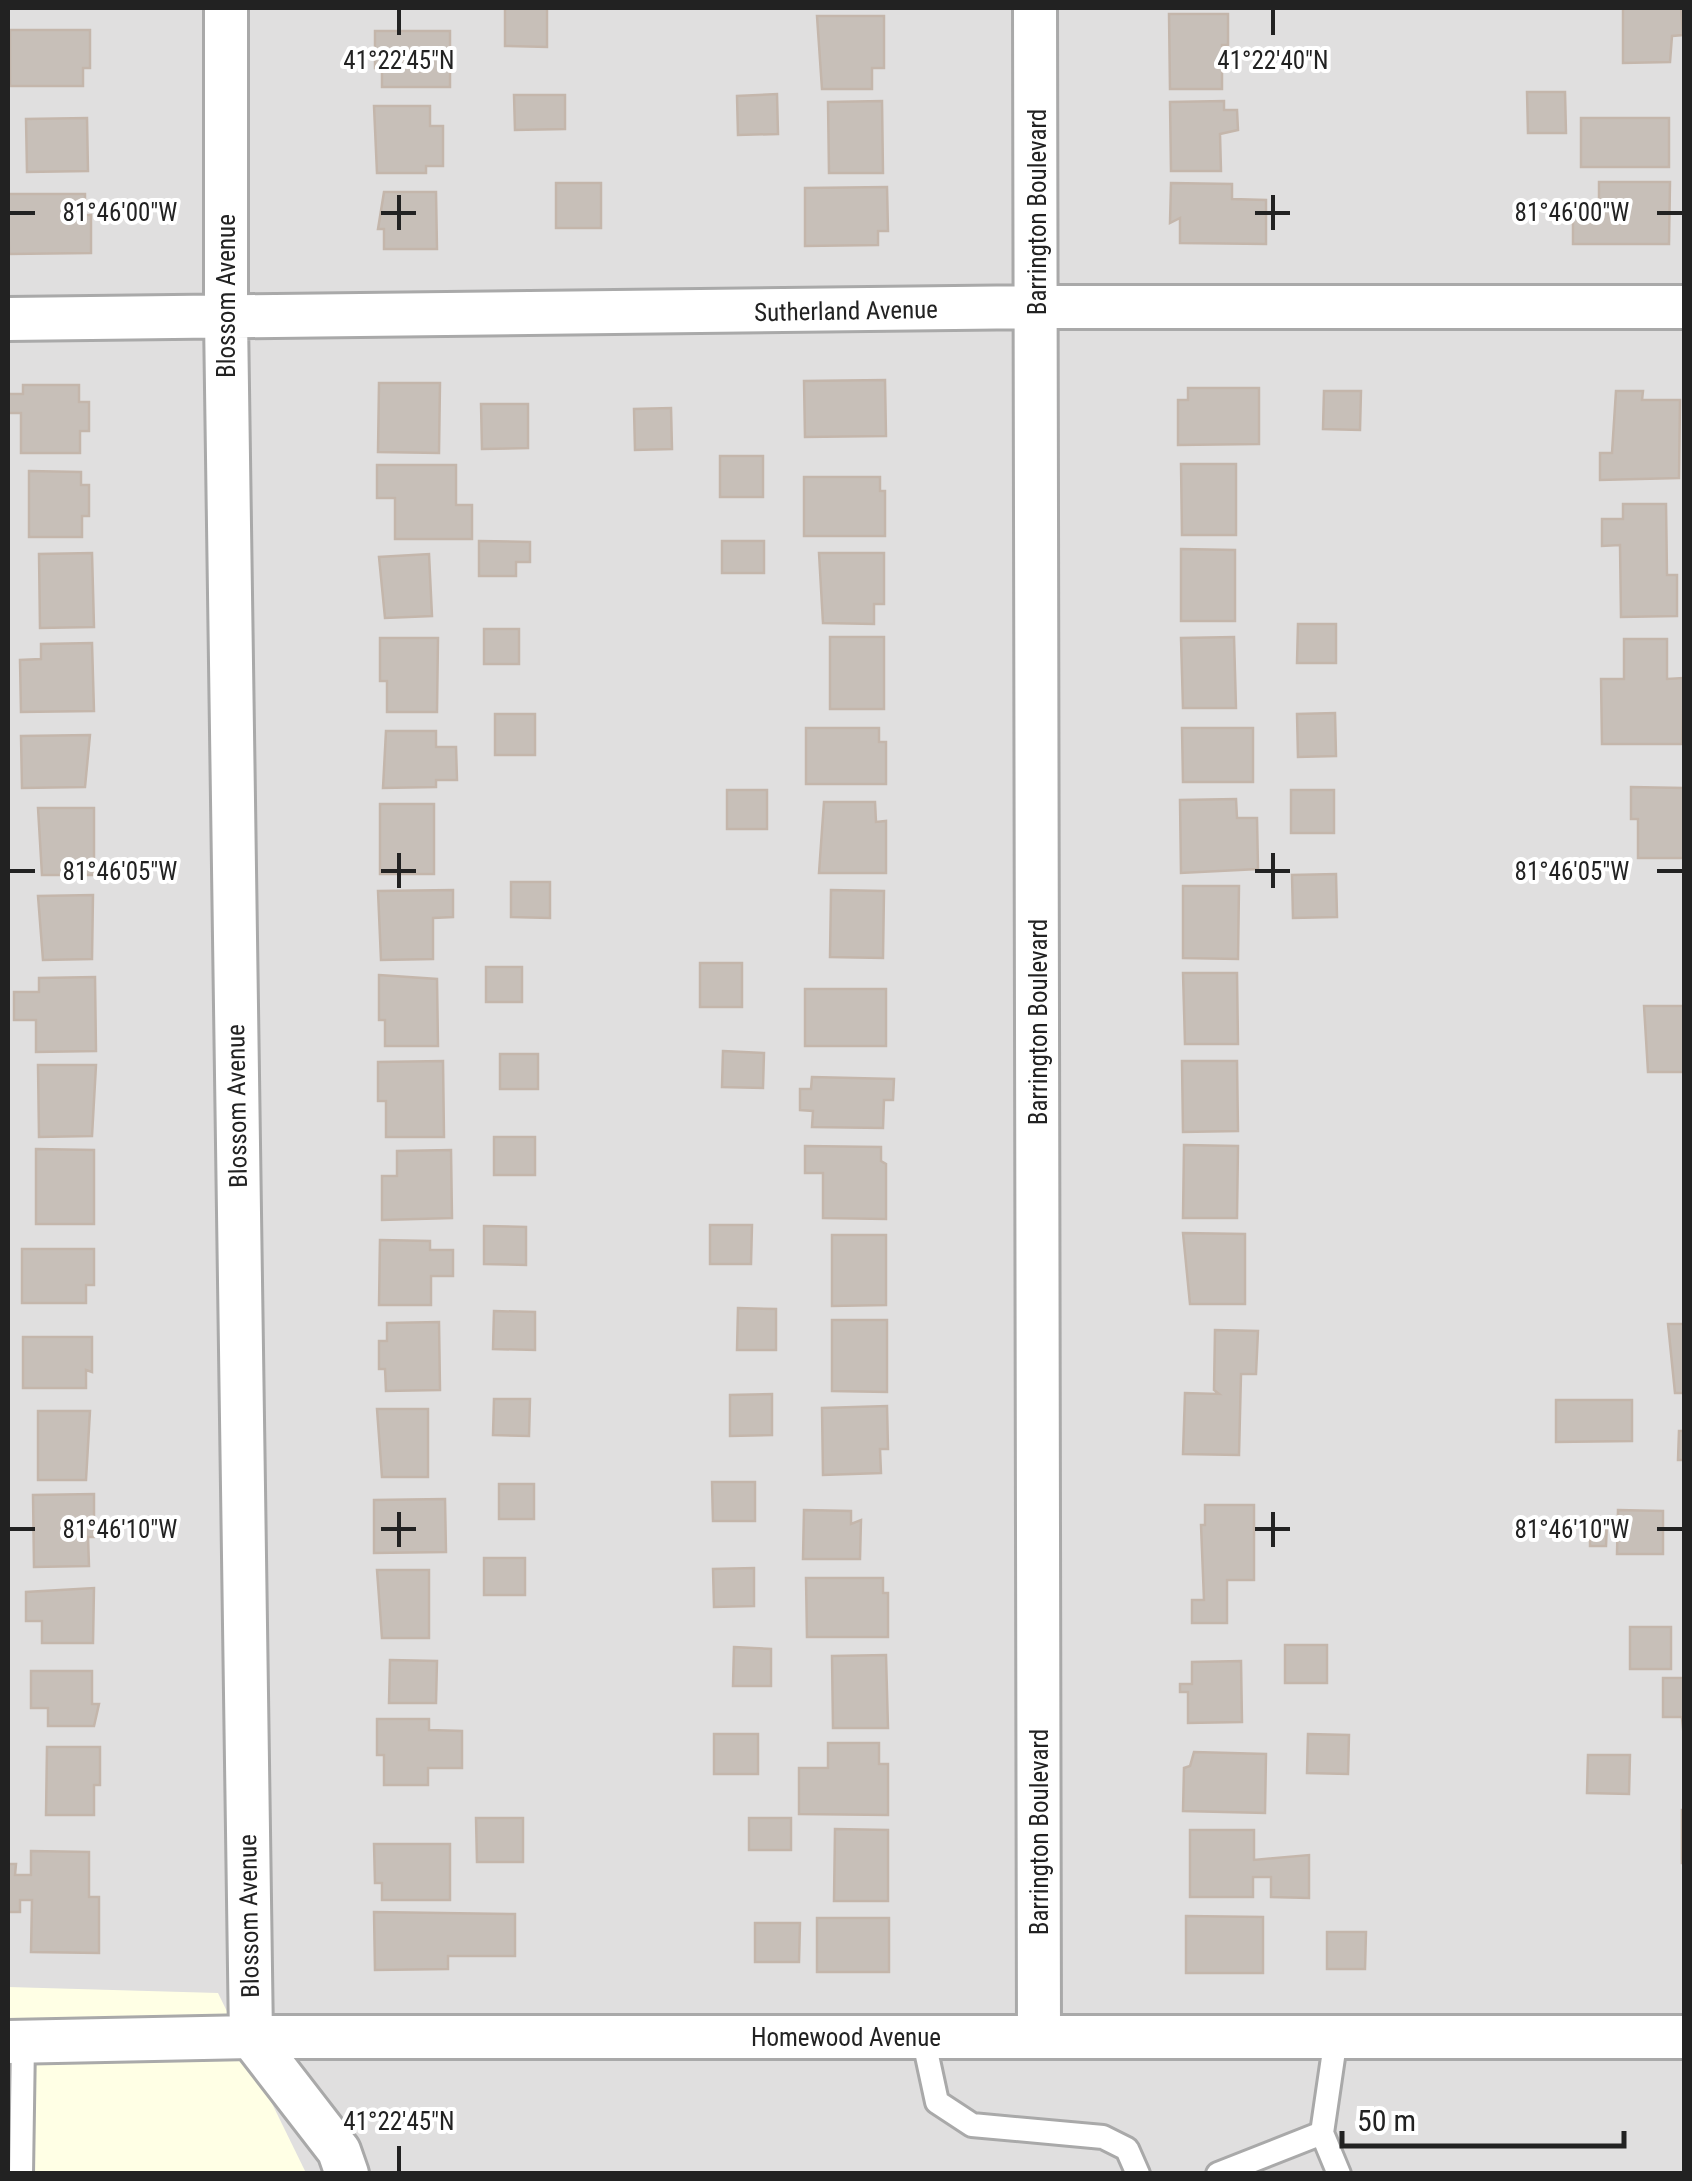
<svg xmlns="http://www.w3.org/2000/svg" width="1692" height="2181" font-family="'Roboto Condensed',sans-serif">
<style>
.residential{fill:#e0dfdf}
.education{fill:#ffffe5}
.building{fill:#c7bfb8;stroke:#c4b6ab;stroke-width:2.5}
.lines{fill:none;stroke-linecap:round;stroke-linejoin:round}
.lane-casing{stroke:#a9a9a9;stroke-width:28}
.street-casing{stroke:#a9a9a9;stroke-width:48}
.lane{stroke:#fff;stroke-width:22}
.street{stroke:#fff;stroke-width:42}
.ticks{fill:none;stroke:#222;stroke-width:4}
.labels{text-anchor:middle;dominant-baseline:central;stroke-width:8;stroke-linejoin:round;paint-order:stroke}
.street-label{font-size:25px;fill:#222;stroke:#fff}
.ticks-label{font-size:25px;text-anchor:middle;fill:#222;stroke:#fff;stroke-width:8;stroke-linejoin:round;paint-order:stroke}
</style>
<rect width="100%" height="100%" fill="#f2efe9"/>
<path class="residential" d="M 8,8 L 1684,8 L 1684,2173 L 8,2173 Z"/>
<path class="education" d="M 8,1987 L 218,1993 L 306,2173 L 8,2174 Z"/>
<path class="building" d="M 505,8 L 547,8 L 547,47 L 505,46 Z
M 1623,8 L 1681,8 L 1683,35 L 1672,36 L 1670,62 L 1623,63 Z
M 1169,14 L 1228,14 L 1228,45 L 1222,45 L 1222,89 L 1170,89 Z
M 817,16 L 884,16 L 884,68 L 872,68 L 872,89 L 822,89 Z
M 10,30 L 90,30 L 90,68 L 83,68 L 83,86 L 10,86 Z
M 375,31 L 450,31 L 450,87 L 382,87 L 382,68 L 375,68 Z
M 1527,92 L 1565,92 L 1566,133 L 1528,133 Z
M 777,94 L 778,134 L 738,135 L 737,96 Z
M 514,95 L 565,95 L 565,129 L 515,130 Z
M 882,101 L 883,173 L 829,173 L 828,102 Z
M 1224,101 L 1224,110 L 1237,110 L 1238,130 L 1220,134 L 1221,171 L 1171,171 L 1170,102 Z
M 374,106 L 430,106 L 430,126 L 443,126 L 443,166 L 426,166 L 426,173 L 377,173 Z
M 87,118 L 88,171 L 27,172 L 26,119 Z
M 1581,118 L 1669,118 L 1669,167 L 1581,167 Z
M 1599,182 L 1670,182 L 1669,244 L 1573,244 L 1573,202 L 1599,202 Z
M 556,183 L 601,183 L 601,228 L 556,228 Z
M 1171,183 L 1232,184 L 1232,199 L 1266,200 L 1266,244 L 1180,243 L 1180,218 L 1170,223 Z
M 887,187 L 888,231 L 878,231 L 878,245 L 805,246 L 805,188 Z
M 384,192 L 436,192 L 437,249 L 384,249 L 384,229 L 378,229 Z
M 8,194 L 85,194 L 85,215 L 91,215 L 91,253 L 9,254 Z
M 885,380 L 886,436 L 805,437 L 804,381 Z
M 379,383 L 440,383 L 439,453 L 378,452 Z
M 8,384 L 9,394 L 23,394 L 23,385 L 79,385 L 79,402 L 89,402 L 89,431 L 80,431 L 80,453 L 21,453 L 21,413 L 8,413 L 8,426 Z
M 1188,388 L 1259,388 L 1259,444 L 1178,445 L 1178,400 L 1188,400 Z
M 1324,391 L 1361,391 L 1360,430 L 1323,429 Z
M 1616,391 L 1643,391 L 1642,400 L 1680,400 L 1679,478 L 1600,480 L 1600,453 L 1612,453 Z
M 481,404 L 528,404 L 528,448 L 482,449 Z
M 671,408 L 672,449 L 635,450 L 634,409 Z
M 720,456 L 763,456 L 763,497 L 720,497 Z
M 1181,464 L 1236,464 L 1236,535 L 1182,535 Z
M 377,465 L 456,465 L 456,505 L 472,505 L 472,539 L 395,539 L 395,498 L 377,498 Z
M 29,471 L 81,472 L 81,485 L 89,485 L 89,516 L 82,516 L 82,537 L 29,537 Z
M 804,477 L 880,477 L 880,491 L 885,491 L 885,536 L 804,536 Z
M 1623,504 L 1666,504 L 1667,575 L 1677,575 L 1677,616 L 1621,617 L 1620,545 L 1602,546 L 1602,519 L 1623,519 Z
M 479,541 L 530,542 L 530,562 L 516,562 L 516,576 L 479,576 Z
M 722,541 L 764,541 L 764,573 L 722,573 Z
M 1181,549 L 1235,550 L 1235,621 L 1181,621 Z
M 92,553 L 94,627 L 40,628 L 39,554 Z
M 819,553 L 884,553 L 884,604 L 874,604 L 874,624 L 823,623 Z
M 429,554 L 432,616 L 385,618 L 379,557 Z
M 1298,624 L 1336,624 L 1336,663 L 1297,663 Z
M 484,629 L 519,629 L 519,664 L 484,664 Z
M 830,637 L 884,637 L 884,709 L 830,709 Z
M 1234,637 L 1236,708 L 1183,708 L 1181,638 Z
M 380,638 L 438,638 L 437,712 L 387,712 L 387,681 L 380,681 Z
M 1624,639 L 1667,639 L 1667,679 L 1683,678 L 1684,682 L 1682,744 L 1602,744 L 1601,679 L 1624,679 Z
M 92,643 L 94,711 L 21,712 L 20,660 L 41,659 L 41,644 Z
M 1335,713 L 1336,756 L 1298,757 L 1297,714 Z
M 495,714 L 535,714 L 535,755 L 495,755 Z
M 806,728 L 879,728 L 879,742 L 886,742 L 886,784 L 806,784 Z
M 1182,728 L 1253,728 L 1253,782 L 1183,782 Z
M 386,731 L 436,731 L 436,747 L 456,747 L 457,780 L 436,780 L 436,787 L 383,788 Z
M 90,735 L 85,787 L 22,788 L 21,736 Z
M 1631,787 L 1684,788 L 1684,858 L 1638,858 L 1638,819 L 1631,819 Z
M 727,790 L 767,790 L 767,829 L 727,829 Z
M 1291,790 L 1334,790 L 1334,833 L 1291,833 Z
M 1236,799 L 1237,818 L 1257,818 L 1258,869 L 1181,873 L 1180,800 Z
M 824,802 L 875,802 L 876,822 L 886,821 L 886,873 L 819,873 Z
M 380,804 L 434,804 L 434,874 L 380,874 Z
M 38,808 L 94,808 L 94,875 L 42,875 Z
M 1336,874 L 1337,917 L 1293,918 L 1292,875 Z
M 511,882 L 550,882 L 550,918 L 511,917 Z
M 1183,886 L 1239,886 L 1238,959 L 1183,958 Z
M 453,890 L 453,917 L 433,918 L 433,959 L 381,960 L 378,891 Z
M 831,890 L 884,891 L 883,958 L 830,957 Z
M 93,895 L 92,959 L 43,960 L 38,896 Z
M 700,963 L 742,963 L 742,1007 L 700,1007 Z
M 486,967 L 522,967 L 522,1002 L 486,1002 Z
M 1183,973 L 1237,973 L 1238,1044 L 1185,1044 Z
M 379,975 L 437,979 L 438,1046 L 385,1046 L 385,1020 L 379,1020 Z
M 95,977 L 96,1051 L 36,1052 L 36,1020 L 14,1020 L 14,992 L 39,992 L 39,978 Z
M 805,989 L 886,989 L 886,1046 L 805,1046 Z
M 1644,1006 L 1684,1006 L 1684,1072 L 1648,1072 Z
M 723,1051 L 764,1053 L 763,1088 L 722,1087 Z
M 500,1054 L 538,1054 L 538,1089 L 500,1089 Z
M 443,1061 L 444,1137 L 386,1137 L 386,1101 L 378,1101 L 378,1062 Z
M 1182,1061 L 1237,1061 L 1238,1131 L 1183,1132 Z
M 38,1065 L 96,1065 L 92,1136 L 39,1137 Z
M 812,1077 L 894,1079 L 893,1100 L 884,1100 L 883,1128 L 812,1127 L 813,1111 L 800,1110 L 800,1089 L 811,1089 Z
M 494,1137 L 535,1137 L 535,1175 L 494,1175 Z
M 1184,1145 L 1238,1146 L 1237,1218 L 1183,1218 Z
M 805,1146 L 881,1147 L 881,1161 L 886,1164 L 886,1219 L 823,1218 L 823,1173 L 805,1173 Z
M 36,1149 L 94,1150 L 94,1224 L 36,1224 Z
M 451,1150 L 452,1218 L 382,1220 L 382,1176 L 397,1176 L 397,1151 Z
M 710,1225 L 752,1225 L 751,1264 L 710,1264 Z
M 484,1226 L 526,1227 L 526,1265 L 484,1264 Z
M 1183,1233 L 1245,1234 L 1245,1304 L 1190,1304 Z
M 832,1235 L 886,1235 L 886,1305 L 832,1306 Z
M 380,1240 L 430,1241 L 430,1250 L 453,1250 L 453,1276 L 431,1276 L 431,1305 L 379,1305 Z
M 22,1249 L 94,1249 L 94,1285 L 86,1285 L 86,1303 L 22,1303 Z
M 738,1308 L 776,1309 L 776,1350 L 737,1350 Z
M 494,1311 L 535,1312 L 535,1350 L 493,1349 Z
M 832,1320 L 887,1320 L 887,1392 L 832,1391 Z
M 439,1322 L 440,1390 L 386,1391 L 385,1369 L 379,1369 L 379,1341 L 387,1341 L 387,1323 Z
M 1668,1324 L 1684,1324 L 1684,1393 L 1675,1393 Z
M 1215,1330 L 1258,1331 L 1256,1374 L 1241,1374 L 1239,1455 L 1183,1454 L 1185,1393 L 1219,1394 L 1214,1390 Z
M 23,1337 L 92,1337 L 92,1372 L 86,1370 L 86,1388 L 23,1388 Z
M 772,1394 L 772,1435 L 730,1436 L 730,1395 Z
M 494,1399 L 530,1399 L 529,1436 L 493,1435 Z
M 1556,1400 L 1632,1400 L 1632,1441 L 1556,1442 Z
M 887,1406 L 888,1449 L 880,1449 L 881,1473 L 823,1475 L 822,1408 Z
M 377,1409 L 428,1409 L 428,1477 L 382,1477 Z
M 38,1411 L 90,1411 L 86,1480 L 38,1480 Z
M 1679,1431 L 1684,1431 L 1684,1460 L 1678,1460 Z
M 712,1482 L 755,1482 L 755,1521 L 713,1521 Z
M 499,1484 L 534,1484 L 534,1519 L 499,1519 Z
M 94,1494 L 94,1537 L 88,1537 L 89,1566 L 34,1567 L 33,1495 Z
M 445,1499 L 446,1552 L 374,1553 L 374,1500 Z
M 1205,1505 L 1254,1505 L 1254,1580 L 1227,1580 L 1227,1623 L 1192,1623 L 1192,1600 L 1204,1600 L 1201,1525 L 1205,1525 Z
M 804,1510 L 851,1511 L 851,1524 L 861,1520 L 860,1559 L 803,1559 Z
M 1618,1510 L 1663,1511 L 1663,1554 L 1617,1554 Z
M 1590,1522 L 1607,1522 L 1606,1546 L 1590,1546 Z
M 484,1558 L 525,1558 L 525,1595 L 484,1595 Z
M 754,1568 L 754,1606 L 714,1607 L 713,1569 Z
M 377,1570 L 429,1570 L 429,1638 L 382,1638 Z
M 806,1578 L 883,1578 L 883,1593 L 888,1593 L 888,1637 L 807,1637 Z
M 94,1588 L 93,1643 L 42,1643 L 42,1621 L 26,1621 L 26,1592 Z
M 1630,1627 L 1671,1627 L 1671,1669 L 1630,1669 Z
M 1285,1645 L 1327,1645 L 1327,1683 L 1285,1683 Z
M 734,1647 L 771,1649 L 771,1686 L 733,1686 Z
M 886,1655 L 888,1728 L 833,1728 L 832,1656 Z
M 390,1660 L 437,1661 L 436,1703 L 389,1703 Z
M 1241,1661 L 1242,1722 L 1188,1723 L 1188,1692 L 1180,1692 L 1180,1684 L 1192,1684 L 1192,1662 Z
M 31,1671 L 92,1671 L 92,1704 L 99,1704 L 94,1726 L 48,1726 L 48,1708 L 31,1708 Z
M 1663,1678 L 1684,1678 L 1684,1740 L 1682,1717 L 1663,1717 Z
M 377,1719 L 429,1719 L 429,1730 L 462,1731 L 462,1768 L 428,1768 L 428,1785 L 384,1785 L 384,1755 L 377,1755 Z
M 714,1734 L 758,1734 L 758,1774 L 714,1774 Z
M 1308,1734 L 1349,1735 L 1348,1774 L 1307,1773 Z
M 828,1743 L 879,1743 L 879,1764 L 888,1764 L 888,1815 L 799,1814 L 799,1768 L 828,1768 Z
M 47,1747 L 100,1747 L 100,1785 L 94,1785 L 94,1815 L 46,1815 Z
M 1194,1752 L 1266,1754 L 1265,1813 L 1183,1811 L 1184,1768 L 1190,1766 Z
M 1588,1755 L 1630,1755 L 1629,1794 L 1587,1793 Z
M 1682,1810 L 1684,1810 L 1684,1863 L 1682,1863 Z
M 476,1818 L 523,1818 L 523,1862 L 477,1862 Z
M 749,1818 L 791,1818 L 791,1850 L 749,1850 Z
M 835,1829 L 888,1830 L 888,1901 L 834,1901 Z
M 1190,1830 L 1254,1830 L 1254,1860 L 1309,1855 L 1309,1898 L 1271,1897 L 1271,1877 L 1253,1877 L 1253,1897 L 1190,1897 Z
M 374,1844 L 450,1844 L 450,1900 L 382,1900 L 382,1883 L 375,1883 Z
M 31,1851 L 89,1852 L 89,1897 L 99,1897 L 99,1953 L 31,1952 L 32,1900 L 20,1900 L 20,1912 L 8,1912 L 8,1864 L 16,1864 L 15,1875 L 31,1875 Z
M 374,1912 L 515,1914 L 515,1956 L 448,1956 L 448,1969 L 375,1970 Z
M 1186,1916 L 1263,1917 L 1263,1973 L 1186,1973 Z
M 817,1918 L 889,1918 L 889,1972 L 817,1972 Z
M 755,1923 L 800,1923 L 799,1962 L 755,1962 Z
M 1327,1932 L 1366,1932 L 1365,1969 L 1327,1969 Z"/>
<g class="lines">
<g class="lane-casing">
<path id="lane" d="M 923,2037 L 937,2102 L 972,2125 L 1103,2137 L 1127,2149 L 1138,2174
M 1322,2133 L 1339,2174
M 21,2174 L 23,2042
M 1218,2174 L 1322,2133 L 1336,2037"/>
</g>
<g class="street-casing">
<path id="street" d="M 226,8 L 226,319 L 251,2037 L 339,2151 L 347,2174
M 1035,8 L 1039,2037
M 8,319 L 1037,307 L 1684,307
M 8,2042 L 251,2037 L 1684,2037"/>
</g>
<use href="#lane" class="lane"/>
<use href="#street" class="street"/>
</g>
<path class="ticks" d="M 399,10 L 399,35M 1273,10 L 1273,35M 399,195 L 399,230M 1273,195 L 1273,230M 10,213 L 35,213M 381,213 L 416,213M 1255,213 L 1290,213M 1657,213 L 1682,213M 399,853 L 399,888M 1273,853 L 1273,888M 10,871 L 35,871M 381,871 L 416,871M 1255,871 L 1290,871M 1657,871 L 1682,871M 399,1512 L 399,1547M 1273,1512 L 1273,1547M 10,1529 L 35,1529M 381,1529 L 416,1529M 1255,1529 L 1290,1529M 1657,1529 L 1682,1529M 399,2146 L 399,2171"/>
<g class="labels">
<g class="street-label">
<text transform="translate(1037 212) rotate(-90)">Barrington Boulevard</text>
<text transform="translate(226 296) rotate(-90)">Blossom Avenue</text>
<text transform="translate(846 311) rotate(-1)">Sutherland Avenue</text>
<text transform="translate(1038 1022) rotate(-90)">Barrington Boulevard</text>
<text transform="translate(237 1106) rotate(-91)">Blossom Avenue</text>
<text transform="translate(1039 1832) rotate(-90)">Barrington Boulevard</text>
<text transform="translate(249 1916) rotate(-91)">Blossom Avenue</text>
<text x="846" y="2037">Homewood Avenue</text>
</g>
</g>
<g class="ticks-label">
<text x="399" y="69">41°22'45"N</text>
<text x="1273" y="69">41°22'40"N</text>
<text x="1572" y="221">81°46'00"W</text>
<text x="120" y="221">81°46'00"W</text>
<text x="1572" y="880">81°46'05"W</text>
<text x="120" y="880">81°46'05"W</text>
<text x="1572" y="1538">81°46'10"W</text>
<text x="120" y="1538">81°46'10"W</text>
<text x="399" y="2130">41°22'45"N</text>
</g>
<rect width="1692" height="2181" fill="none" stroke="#222222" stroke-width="20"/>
<path d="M1342 2131v15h282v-15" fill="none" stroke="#222222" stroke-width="5"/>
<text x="1357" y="2131" font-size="30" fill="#222222" stroke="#ffffff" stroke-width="8" paint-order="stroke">50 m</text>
</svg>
